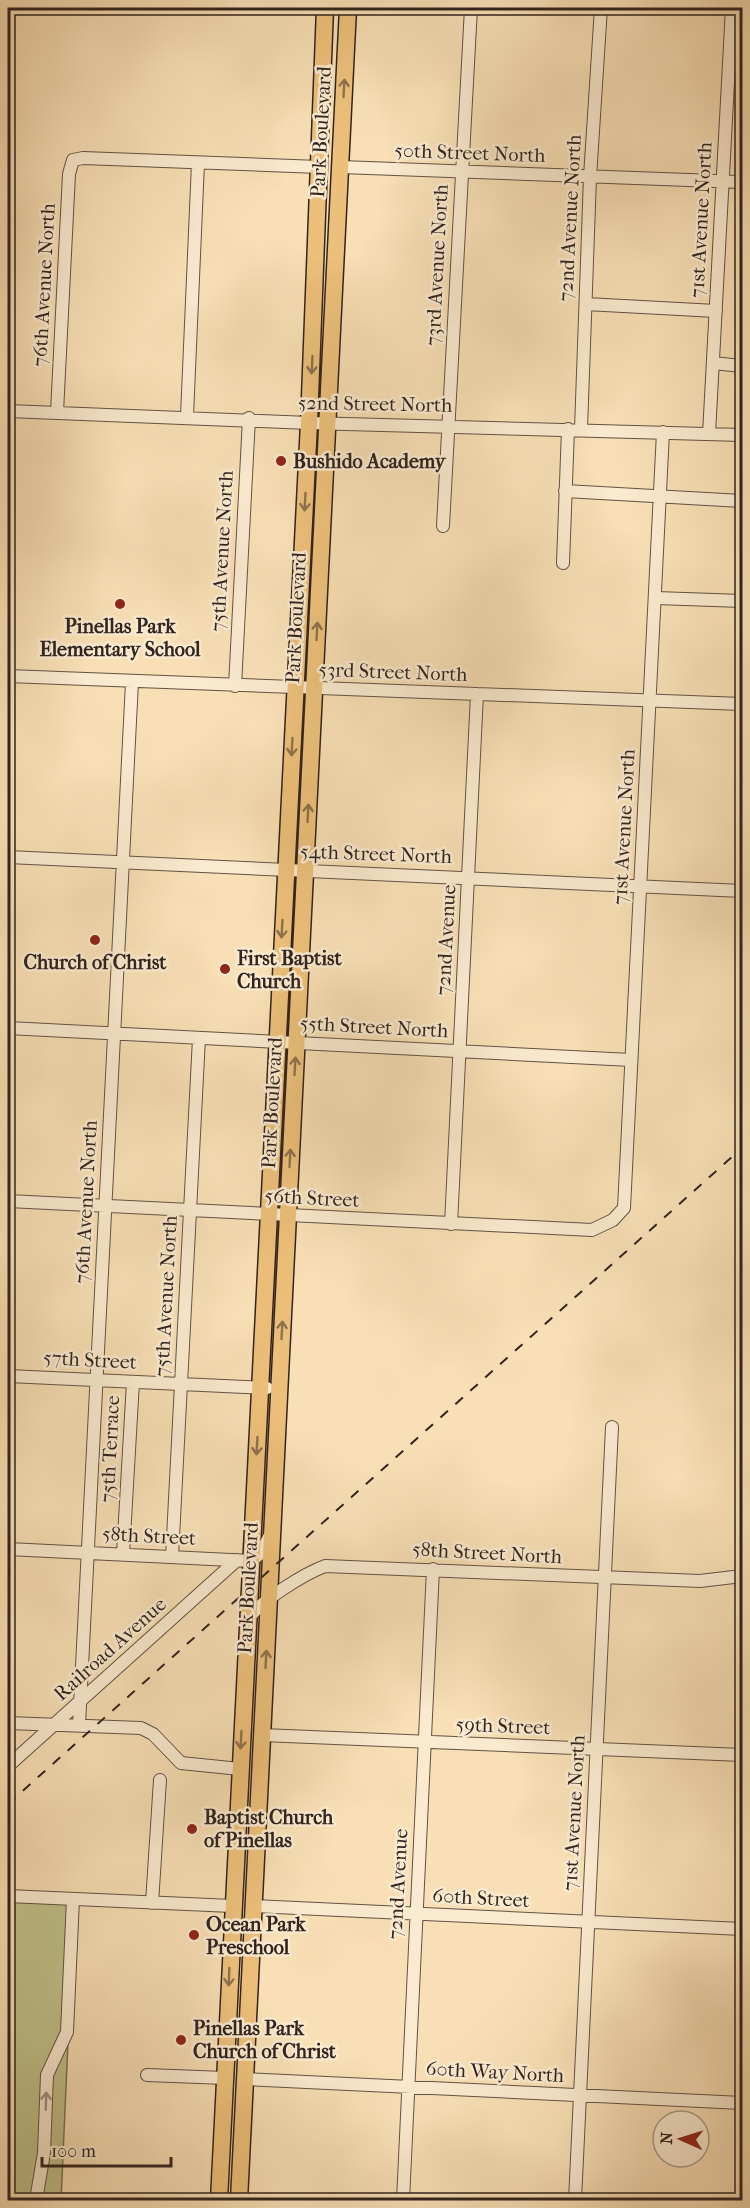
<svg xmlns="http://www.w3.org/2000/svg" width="750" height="2208" font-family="'IM FELL French Canon',serif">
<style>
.green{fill:#c0c18b;stroke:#787254;stroke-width:1.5}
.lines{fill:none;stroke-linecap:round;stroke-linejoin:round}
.minor-casing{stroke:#635244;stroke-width:14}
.major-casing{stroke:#31231e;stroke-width:19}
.minor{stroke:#faeacf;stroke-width:12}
.major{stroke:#ecc07a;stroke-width:16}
.rail{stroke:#31231e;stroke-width:2;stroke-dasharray:10 10;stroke-linecap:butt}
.oneway{stroke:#8e724c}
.oneway2{stroke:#a0907f}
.poi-dot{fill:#8f2418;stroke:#faeacf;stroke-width:2}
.labels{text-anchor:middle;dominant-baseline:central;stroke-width:5;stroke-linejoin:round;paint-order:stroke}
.street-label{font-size:20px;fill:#31231e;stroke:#faeacf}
.poi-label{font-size:20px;font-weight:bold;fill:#31231e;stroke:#faeacf;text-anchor:start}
</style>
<rect width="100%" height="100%" fill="#f8dfb5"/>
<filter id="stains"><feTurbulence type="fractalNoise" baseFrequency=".00333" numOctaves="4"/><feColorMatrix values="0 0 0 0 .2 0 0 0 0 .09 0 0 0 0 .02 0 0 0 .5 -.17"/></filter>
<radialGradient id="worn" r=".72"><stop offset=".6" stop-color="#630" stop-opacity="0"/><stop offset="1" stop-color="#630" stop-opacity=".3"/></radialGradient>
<path class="green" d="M 8,1900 L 68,1903 L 62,2031 L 42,2075 L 39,2153 L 31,2200 L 8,2200 Z
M 68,2042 L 61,2200 L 41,2200 L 52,2076 Z"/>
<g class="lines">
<g class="minor-casing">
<path id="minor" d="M 341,167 L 742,182
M 586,304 L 716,311
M 713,363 L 742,366
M 8,411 L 309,423 L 742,435
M 57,412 L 69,174 L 73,160 L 83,158 L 319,167
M 187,416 L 198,163
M 581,429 L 590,177 L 601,8
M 709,434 L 732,8
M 565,491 L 742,501
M 443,526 L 471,8
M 563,563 L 568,429
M 656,598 L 742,601
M 8,676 L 742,704
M 235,686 L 249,418
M 8,857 L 742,891
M 8,1028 L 631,1060
M 8,1201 L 592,1230 L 613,1220 L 624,1208 L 663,432
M 451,1224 L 477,694
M 8,1376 L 267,1388
M 8,1549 L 251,1561 L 261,1553 L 270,1535
M 123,1554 L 133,1382
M 172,1557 L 199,1038
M 249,1618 C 262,1600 304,1574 325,1566 L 700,1581 L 742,1576
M 8,1723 L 141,1728 L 153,1734 L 181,1763 L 240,1769
M 79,1725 L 132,682
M 262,1735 L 742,1755
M 8,1766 L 237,1560
M 8,1896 L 232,1906
M 152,1903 L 160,1780
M 253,1906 L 742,1929
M 147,2075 L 225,2078
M 245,2079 L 742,2103
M 36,2200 L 44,2153 L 47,2075 L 67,2032 L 73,1899
M 403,2200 L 433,1569
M 575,2200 L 612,1427"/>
</g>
<g class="major-casing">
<path id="major" d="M 219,2200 L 309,423 L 325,8
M 239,2200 L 348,8"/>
</g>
<use href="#minor" class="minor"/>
<use href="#major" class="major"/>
<path class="rail" d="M 8,1804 L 742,1148"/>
</g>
<defs><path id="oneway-shaft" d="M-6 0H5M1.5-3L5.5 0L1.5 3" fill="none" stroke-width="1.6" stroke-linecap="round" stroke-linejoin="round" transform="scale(1.5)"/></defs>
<g class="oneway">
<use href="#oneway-shaft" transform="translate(344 88) rotate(-87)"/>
<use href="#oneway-shaft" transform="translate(312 365) rotate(93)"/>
<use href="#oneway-shaft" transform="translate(305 502) rotate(93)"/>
<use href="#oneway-shaft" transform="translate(317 631) rotate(-87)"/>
<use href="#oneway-shaft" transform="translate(292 747) rotate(93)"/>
<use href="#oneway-shaft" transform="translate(308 813) rotate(-87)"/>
<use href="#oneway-shaft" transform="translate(282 929) rotate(93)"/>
<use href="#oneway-shaft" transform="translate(295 1066) rotate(-87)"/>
<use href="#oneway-shaft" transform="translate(290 1158) rotate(-87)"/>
<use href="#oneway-shaft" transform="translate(282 1330) rotate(-87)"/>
<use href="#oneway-shaft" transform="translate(257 1446) rotate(93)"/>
<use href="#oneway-shaft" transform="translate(266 1659) rotate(-87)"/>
<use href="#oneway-shaft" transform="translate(241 1740) rotate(93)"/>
<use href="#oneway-shaft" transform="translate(229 1977) rotate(92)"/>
</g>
<use class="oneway2" href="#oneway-shaft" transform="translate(46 2101) rotate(-88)"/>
<g class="poi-dot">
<circle cx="281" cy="461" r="6"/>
<circle cx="120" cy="604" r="6"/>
<circle cx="95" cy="940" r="6"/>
<circle cx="225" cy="969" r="6"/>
<circle cx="192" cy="1829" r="6"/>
<circle cx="194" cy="1935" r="6"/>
<circle cx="181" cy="2040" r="6"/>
</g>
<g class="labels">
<g class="street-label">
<text transform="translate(321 132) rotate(-87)">Park Boulevard</text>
<text transform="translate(470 153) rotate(2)">50th Street North</text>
<text transform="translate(570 218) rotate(-87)">72nd Avenue North</text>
<text transform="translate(701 220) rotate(-87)">71st Avenue North</text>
<text transform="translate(437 265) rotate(-87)">73rd Avenue North</text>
<text transform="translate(44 285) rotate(-87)">76th Avenue North</text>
<text transform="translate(375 404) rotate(1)">52nd Street North</text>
<text transform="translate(222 551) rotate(-87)">75th Avenue North</text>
<text transform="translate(296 618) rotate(-87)">Park Boulevard</text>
<text transform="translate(393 672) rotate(2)">53rd Street North</text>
<text transform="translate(624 827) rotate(-87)">71st Avenue North</text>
<text transform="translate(376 854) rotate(2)">54th Street North</text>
<text transform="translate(446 940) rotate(-87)">72nd Avenue</text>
<text transform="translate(374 1027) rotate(3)">55th Street North</text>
<text transform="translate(272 1103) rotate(-87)">Park Boulevard</text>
<text transform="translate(312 1198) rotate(3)">56th Street</text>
<text transform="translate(86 1202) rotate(-87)">76th Avenue North</text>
<text transform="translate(166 1296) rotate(-87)">75th Avenue North</text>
<text transform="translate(90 1360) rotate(3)">57th Street</text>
<text transform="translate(110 1449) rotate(-87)">75th Terrace</text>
<text transform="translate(149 1536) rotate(3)">58th Street</text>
<text transform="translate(487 1553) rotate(3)">58th Street North</text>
<text transform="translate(248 1588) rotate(-87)">Park Boulevard</text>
<text transform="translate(110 1649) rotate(-42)">Railroad Avenue</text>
<text transform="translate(503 1726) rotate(2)">59th Street</text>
<text transform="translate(574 1813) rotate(-87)">71st Avenue North</text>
<text transform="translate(398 1884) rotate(-87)">72nd Avenue</text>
<text transform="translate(481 1898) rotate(3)">60th Street</text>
<text transform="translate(495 2072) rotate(3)">60th Way North</text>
</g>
<g class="poi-label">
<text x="293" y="461">Bushido Academy</text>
<text x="120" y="626" text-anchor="middle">Pinellas Park<tspan x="120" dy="23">Elementary School</tspan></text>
<text x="237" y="958">First Baptist<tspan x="237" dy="23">Church</tspan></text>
<text x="95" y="962" text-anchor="middle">Church of Christ</text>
<text x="204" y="1817">Baptist Church<tspan x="204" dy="23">of Pinellas</tspan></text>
<text x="206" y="1924">Ocean Park<tspan x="206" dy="23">Preschool</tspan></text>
<text x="193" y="2028">Pinellas Park<tspan x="193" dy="23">Church of Christ</tspan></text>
</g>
</g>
<rect width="750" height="2208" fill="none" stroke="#f8dfb5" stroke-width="30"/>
<rect x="9" y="9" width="732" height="2190" fill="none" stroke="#31231e" stroke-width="3"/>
<rect x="15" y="15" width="720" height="2178" fill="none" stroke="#31231e" stroke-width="1.5"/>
<g transform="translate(681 2139) rotate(273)"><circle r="28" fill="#faeacf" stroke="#aa9a88" stroke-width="1.5"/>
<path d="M0-4.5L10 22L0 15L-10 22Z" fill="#8f2418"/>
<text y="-9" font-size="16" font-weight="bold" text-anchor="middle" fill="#31231e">N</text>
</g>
<path d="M42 2157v9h129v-9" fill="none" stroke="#31231e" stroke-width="3"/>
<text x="51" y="2157" font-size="18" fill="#31231e" stroke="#faeacf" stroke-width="4.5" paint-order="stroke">100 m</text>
<rect width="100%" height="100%" filter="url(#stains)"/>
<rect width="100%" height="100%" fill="url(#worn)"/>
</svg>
